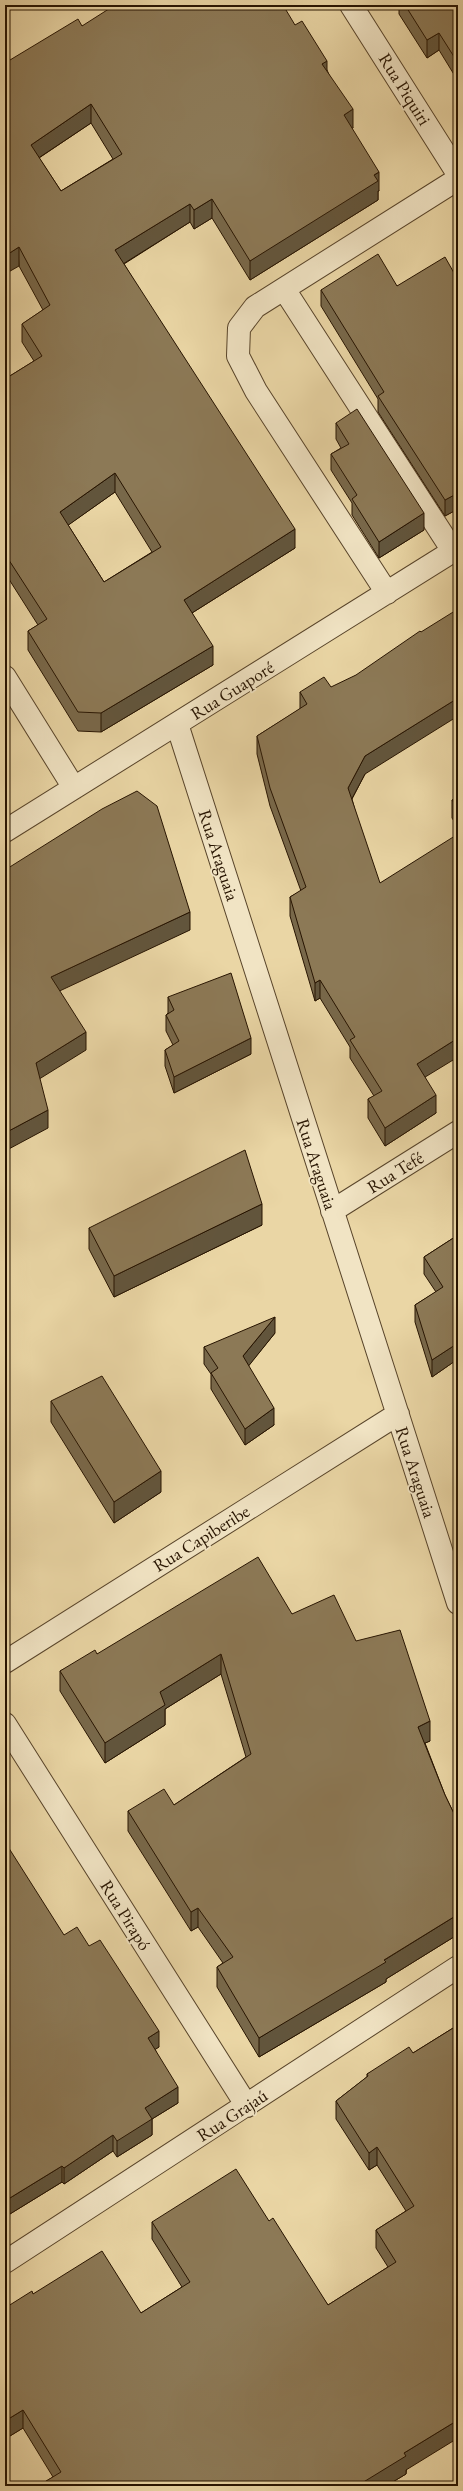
<svg xmlns="http://www.w3.org/2000/svg" width="463" height="2491" font-family="'EB Garamond',serif">
<style>
.lines{fill:none;stroke-linecap:round;stroke-linejoin:round}
.minor-casing{stroke:#58442a;stroke-width:24}
.minor{stroke:#f1e4c4;stroke-width:22}
.wall{fill:#78684a;stroke:#271401;fill-rule:evenodd}
.shaded-wall{fill:#62553c;stroke:#271401}
.building{fill:#8c7956;stroke:#271401;fill-rule:evenodd}
.labels{text-anchor:middle;dominant-baseline:central;stroke-width:3.5;stroke-linejoin:round;paint-order:stroke}
.street-label{font-size:18px;fill:#271401;stroke:#f1e4c4}
</style>
<rect width="100%" height="100%" fill="#ead6a5"/>
<filter id="stains"><feTurbulence type="fractalNoise" baseFrequency=".005" numOctaves="4"/><feColorMatrix values="0 0 0 0 .2 0 0 0 0 .09 0 0 0 0 .02 0 0 0 .5 -.17"/></filter>
<radialGradient id="worn" r=".72"><stop offset=".6" stop-color="#630" stop-opacity="0"/><stop offset="1" stop-color="#630" stop-opacity=".3"/></radialGradient>
<g class="lines">
<g class="minor-casing">
<path id="minor" d="M 351,5 L 458,174
M 284,289 L 453,551
M 387,593 L 256,391 L 238,356 L 239,328 L 255,307 L 458,179
M 5,677 L 74,788
M 177,724 L 458,1603
M 5,831 L 458,548
M 332,1211 L 458,1132
M 5,1662 L 398,1414
M 5,1724 L 247,2106
M 5,2262 L 458,1967"/>
</g>
<use href="#minor" class="minor"/>
</g>
<path class="wall" d="M 399,5 L 458,5 L 458,81 L 439,50 L 427,58 L 399,14 Z
M 295,25 L 327,70 L 353,128 L 352,129 L 379,191 L 378,191 L 378,200 L 250,280 L 212,218 L 194,229 L 190,222 L 124,264 L 295,548 L 192,613 L 213,665 L 101,732 L 78,731 L 28,650 L 28,631 L 38,625 L 5,573 L 5,379 L 34,361 L 22,342 L 22,324 L 43,310 L 19,266 L 5,63 L 82,26 ZM 91,123 L 113,159 L 61,191 L 39,158 ZM 115,492 L 152,552 L 104,582 L 68,525 Z
M 458,280 L 458,509 L 445,516 L 378,412 L 378,399 L 321,306 L 321,290 L 397,286 Z
M 336,423 L 424,530 L 379,558 L 352,515 L 352,503 L 331,470 L 331,454 L 341,448 L 336,439 Z
M 300,692 L 365,774 L 352,799 L 425,1077 L 436,1113 L 385,1146 L 368,1118 L 368,1099 L 374,1096 L 350,1058 L 350,1047 L 320,998 L 315,1001 L 290,916 L 290,897 L 301,891 L 270,806 L 257,754 L 257,736 L 300,709 Z
M 458,796 L 458,827 L 452,818 L 452,800 Z
M 168,997 L 251,1054 L 174,1093 L 165,1066 L 165,1050 L 173,1045 L 166,1031 L 166,1015 L 168,1013 Z
M 262,1225 L 114,1297 L 89,1249 L 89,1228 Z
M 458,1235 L 458,1366 L 455,1361 L 432,1377 L 415,1322 L 415,1305 L 436,1292 L 424,1274 L 424,1257 Z
M 275,1333 L 248,1366 L 274,1425 L 245,1445 L 211,1389 L 211,1374 L 204,1364 L 204,1347 Z
M 51,1401 L 161,1492 L 114,1523 L 51,1422 Z
M 458,1432 L 458,1458 L 455,1450 L 455,1433 Z
M 292,1614 L 356,1641 L 430,1741 L 425,1743 L 445,1795 L 458,1822 L 458,1936 L 457,1935 L 386,1979 L 386,1982 L 259,2057 L 217,1987 L 217,1967 L 223,1963 L 198,1927 L 191,1931 L 128,1831 L 128,1811 L 174,1805 L 246,1757 L 221,1674 L 165,1709 L 165,1725 L 105,1763 L 60,1691 L 60,1671 L 97,1654 Z
M 64,1935 L 89,1946 L 159,2047 L 155,2049 L 178,2103 L 152,2119 L 152,2135 L 117,2157 L 113,2151 L 64,2184 L 62,2182 L 5,2217 Z
M 458,2025 L 406,2474 L 386,2486 L 38,2486 L 53,2477 L 23,2428 L 5,2439 L 33,2294 L 141,2313 L 182,2287 L 152,2239 L 152,2222 L 269,2221 L 328,2305 L 388,2267 L 376,2248 L 376,2230 L 406,2211 L 377,2165 L 369,2170 L 336,2119 L 336,2101 L 367,2077 L 367,2074 L 413,2053 Z"/>
<path class="shaded-wall" d="M 439,33 L 439,50 L 427,58 L 427,40 Z
M 327,61 L 327,80 L 322,64 Z
M 91,104 L 91,123 L 31,163 L 31,145 Z
M 353,109 L 353,128 L 344,134 L 344,115 Z
M 379,172 L 379,191 L 378,191 L 378,200 L 250,280 L 250,261 Z
M 212,199 L 212,218 L 194,229 L 194,210 Z
M 190,204 L 190,222 L 115,269 L 115,250 Z
M 19,247 L 19,266 L 5,274 L 5,256 Z
M 115,473 L 115,492 L 60,531 L 60,512 Z
M 458,493 L 458,509 L 445,516 L 445,500 Z
M 424,513 L 424,530 L 379,558 L 379,542 Z
M 295,529 L 295,548 L 184,618 L 184,600 Z
M 213,646 L 213,665 L 101,732 L 101,713 Z
M 458,698 L 458,716 L 365,774 L 348,806 L 348,788 L 365,756 Z
M 190,912 L 190,930 L 51,995 L 51,977 Z
M 320,980 L 320,998 L 315,1001 L 315,983 Z
M 86,1032 L 86,1050 L 36,1081 L 36,1063 Z
M 251,1038 L 251,1054 L 174,1093 L 174,1077 Z
M 458,1038 L 458,1057 L 417,1082 L 417,1064 Z
M 436,1095 L 436,1113 L 385,1146 L 385,1128 Z
M 48,1110 L 48,1128 L 5,1151 L 5,1133 Z
M 262,1204 L 262,1225 L 114,1297 L 114,1276 Z
M 275,1317 L 275,1333 L 243,1373 L 243,1356 Z
M 455,1345 L 455,1361 L 432,1377 L 432,1360 Z
M 274,1408 L 274,1425 L 245,1445 L 245,1429 Z
M 161,1471 L 161,1492 L 114,1523 L 114,1502 Z
M 221,1654 L 221,1674 L 165,1709 L 165,1725 L 105,1763 L 105,1743 L 160,1692 Z
M 430,1721 L 430,1741 L 418,1746 L 418,1727 Z
M 198,1908 L 198,1927 L 191,1931 L 191,1912 Z
M 457,1915 L 457,1935 L 386,1979 L 386,1982 L 259,2057 L 259,2038 Z
M 159,2031 L 159,2047 L 148,2054 L 148,2038 Z
M 178,2087 L 178,2103 L 152,2119 L 152,2135 L 117,2157 L 117,2141 L 145,2108 Z
M 113,2135 L 113,2151 L 64,2184 L 64,2168 Z
M 377,2147 L 377,2165 L 369,2170 L 369,2153 Z
M 62,2166 L 62,2182 L 5,2217 L 5,2201 Z
M 23,2410 L 23,2428 L 5,2439 L 5,2421 Z
M 458,2420 L 458,2438 L 406,2470 L 406,2474 L 386,2486 L 357,2486 L 404,2453 Z"/>
<path class="building" d="M 115,5 L 283,5 L 295,25 L 302,21 L 327,61 L 322,64 L 353,109 L 344,115 L 379,172 L 374,175 L 378,181 L 250,261 L 212,199 L 194,210 L 190,204 L 115,250 L 295,529 L 184,600 L 213,646 L 101,713 L 78,712 L 28,631 L 47,619 L 5,554 L 5,379 L 42,356 L 22,324 L 50,305 L 19,247 L 5,256 L 5,63 L 78,19 L 82,26 ZM 91,104 L 122,154 L 61,191 L 31,145 ZM 115,473 L 161,547 L 104,582 L 60,512 Z
M 405,5 L 458,5 L 458,63 L 439,33 L 427,40 Z
M 378,254 L 397,286 L 445,257 L 458,280 L 458,493 L 445,500 L 378,396 L 384,392 L 321,290 Z
M 357,409 L 424,513 L 379,542 L 352,499 L 357,495 L 331,454 L 349,444 L 336,423 Z
M 458,609 L 458,698 L 365,756 L 348,788 L 380,883 L 458,834 L 458,1038 L 417,1064 L 436,1095 L 385,1128 L 368,1099 L 382,1091 L 350,1040 L 355,1037 L 320,980 L 315,983 L 290,897 L 306,887 L 270,788 L 257,736 L 307,704 L 300,692 L 324,677 L 331,687 L 356,675 L 420,631 L 421,632 Z
M 137,791 L 157,806 L 190,912 L 51,977 L 86,1032 L 36,1063 L 48,1110 L 5,1133 L 5,870 L 102,809 Z
M 458,796 L 458,809 L 452,800 Z
M 231,973 L 251,1038 L 174,1077 L 165,1050 L 179,1041 L 166,1015 L 174,1010 L 168,997 Z
M 245,1150 L 262,1204 L 114,1276 L 89,1228 Z
M 458,1235 L 458,1349 L 455,1345 L 432,1360 L 415,1305 L 443,1287 L 424,1257 Z
M 275,1317 L 243,1356 L 274,1408 L 245,1429 L 211,1373 L 218,1368 L 204,1347 Z
M 102,1376 L 161,1471 L 114,1502 L 51,1401 Z
M 458,1432 L 458,1441 L 455,1433 Z
M 258,1557 L 292,1614 L 334,1595 L 356,1641 L 400,1630 L 430,1721 L 418,1727 L 445,1795 L 458,1822 L 458,1917 L 457,1915 L 384,1960 L 386,1962 L 259,2038 L 217,1967 L 233,1957 L 198,1908 L 191,1912 L 128,1811 L 164,1789 L 174,1805 L 251,1754 L 221,1654 L 160,1692 L 165,1705 L 105,1743 L 60,1671 L 95,1650 L 97,1654 Z
M 5,1842 L 64,1935 L 77,1927 L 89,1946 L 100,1940 L 159,2031 L 148,2038 L 178,2087 L 145,2108 L 152,2119 L 117,2141 L 113,2135 L 64,2168 L 62,2166 L 5,2201 Z
M 458,2025 L 458,2420 L 404,2453 L 406,2456 L 357,2486 L 38,2486 L 61,2472 L 23,2410 L 5,2421 L 5,2308 L 32,2291 L 33,2294 L 102,2251 L 141,2313 L 190,2282 L 152,2222 L 236,2169 L 269,2221 L 273,2218 L 328,2305 L 396,2262 L 376,2230 L 414,2206 L 377,2147 L 369,2153 L 336,2101 L 368,2076 L 367,2074 L 409,2047 L 413,2053 Z"/>
<g class="labels">
<g class="street-label">
<text transform="translate(405 89) rotate(58)">Rua Piquiri</text>
<text transform="translate(232 690) rotate(-32)">Rua Guaporé</text>
<text transform="translate(219 855) rotate(72)">Rua Araguaia</text>
<text transform="translate(317 1164) rotate(72)">Rua Araguaia</text>
<text transform="translate(395 1172) rotate(-32)">Rua Tefé</text>
<text transform="translate(416 1472) rotate(72)">Rua Araguaia</text>
<text transform="translate(201 1538) rotate(-32)">Rua Capiberibe</text>
<text transform="translate(126 1915) rotate(58)">Rua Pirapó</text>
<text transform="translate(232 2115) rotate(-33)">Rua Grajaú</text>
</g>
</g>
<rect width="463" height="2491" fill="none" stroke="#ead6a5" stroke-width="20"/>
<rect x="6" y="6" width="451" height="2479" fill="none" stroke="#271401" stroke-width="2"/>
<rect x="10" y="10" width="443" height="2471" fill="none" stroke="#271401"/>
<rect width="100%" height="100%" filter="url(#stains)"/>
<rect width="100%" height="100%" fill="url(#worn)"/>
</svg>
